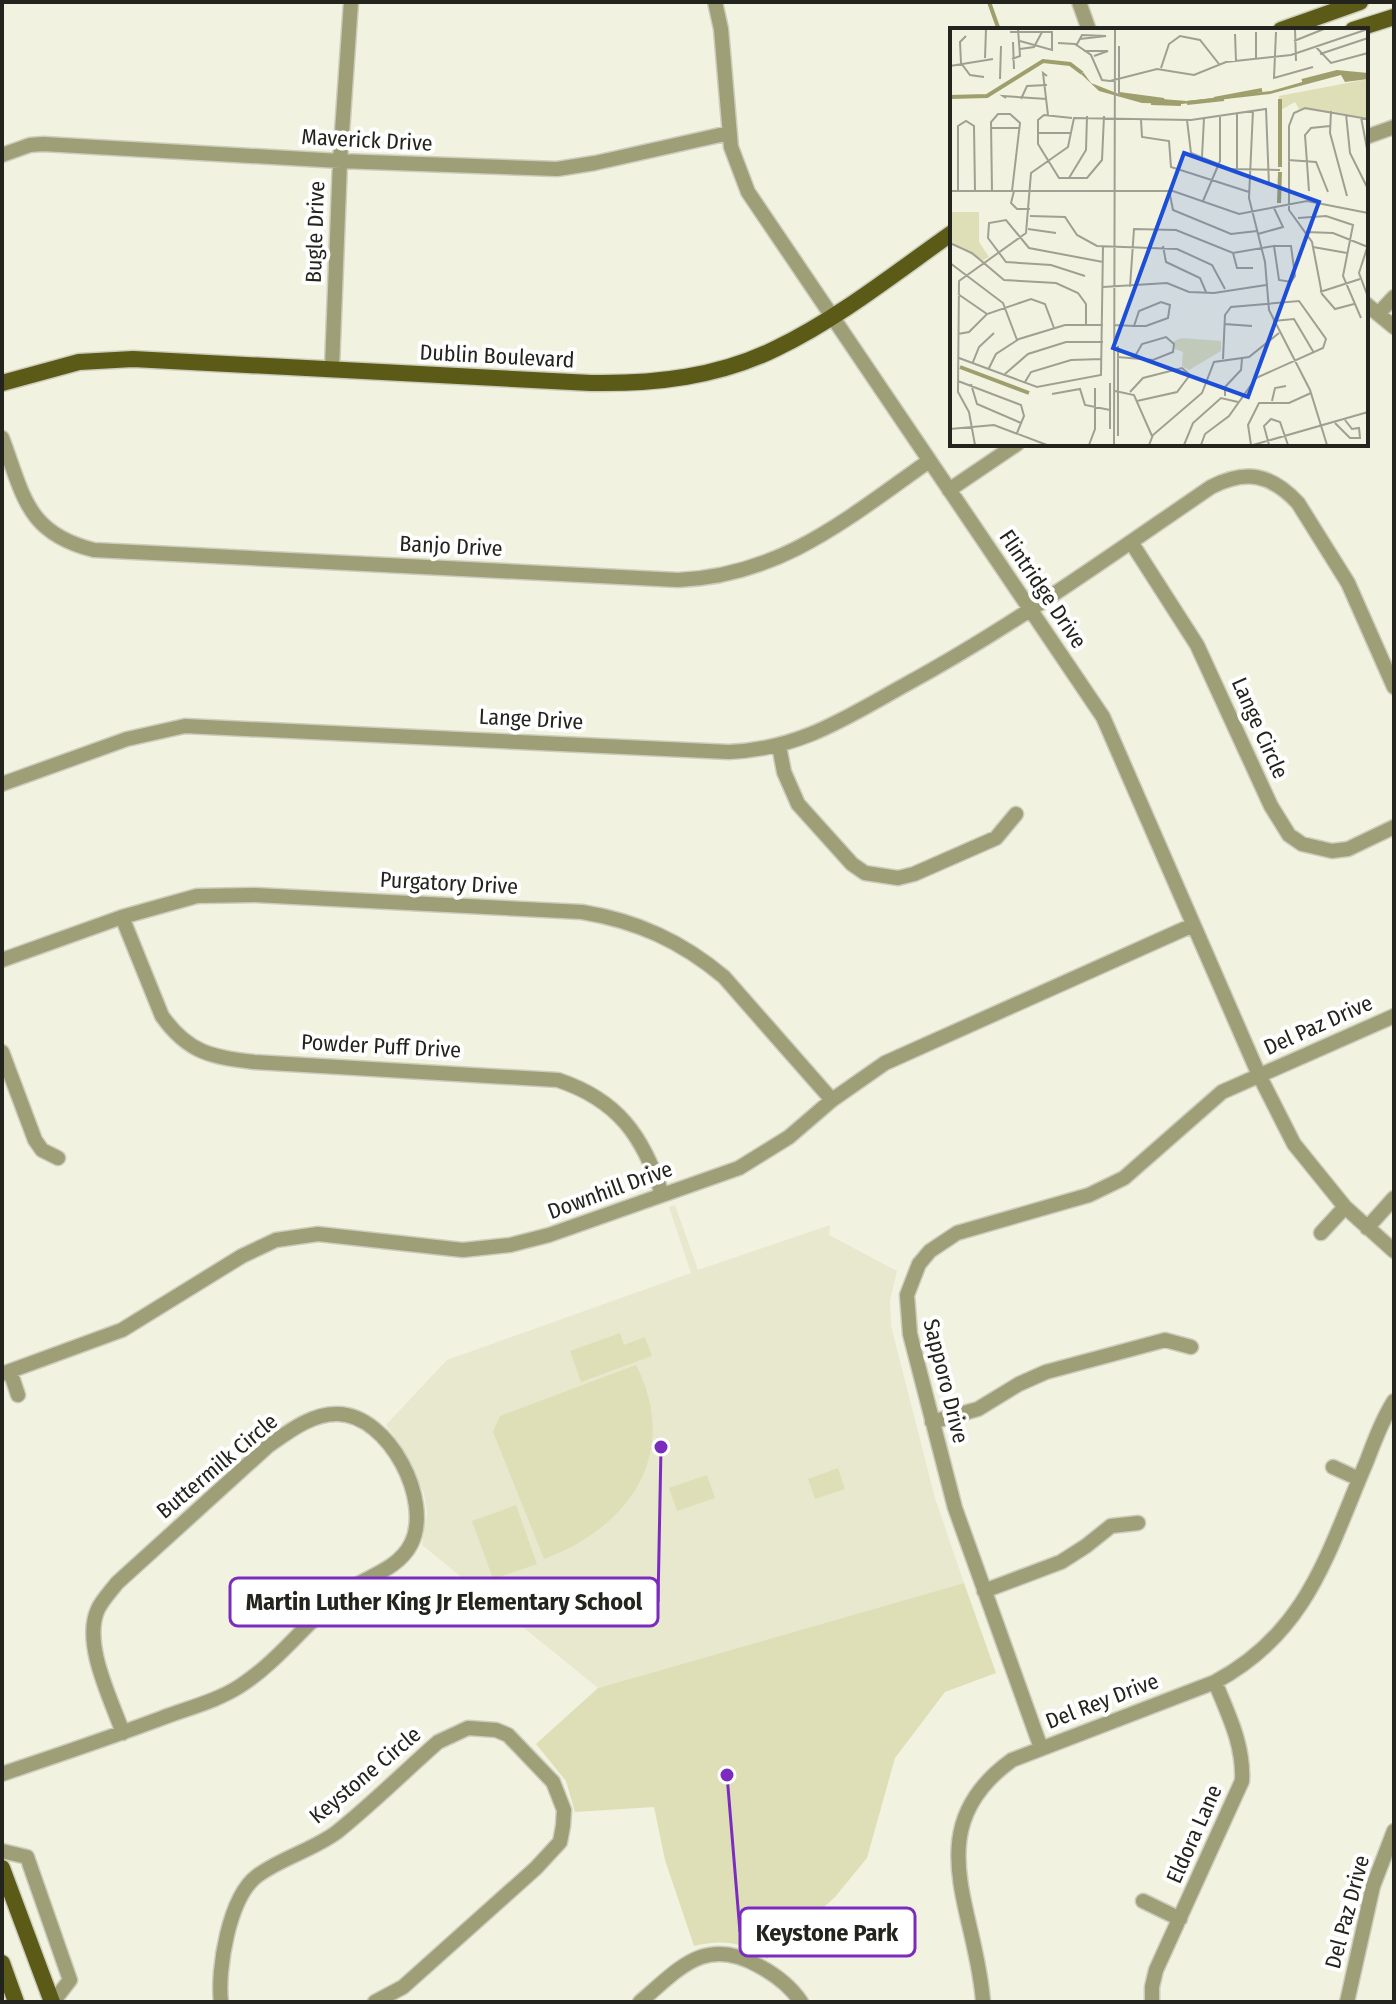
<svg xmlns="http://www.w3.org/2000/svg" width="1396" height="2004" font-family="'Fira Sans Condensed',sans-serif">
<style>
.built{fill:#e7e8ce}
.green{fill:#dedfb6}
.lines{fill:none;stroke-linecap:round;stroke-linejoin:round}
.stream{stroke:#9e9f6d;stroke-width:4}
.minor-casing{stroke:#cccdbd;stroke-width:17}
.major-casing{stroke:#cccdbd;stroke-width:19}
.minor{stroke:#9e9f76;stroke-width:14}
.major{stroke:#5b5b17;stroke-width:16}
.labels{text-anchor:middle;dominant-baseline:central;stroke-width:8;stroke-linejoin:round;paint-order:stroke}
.street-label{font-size:22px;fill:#24241e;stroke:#fff}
.inset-river{fill:none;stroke:#9e9f6d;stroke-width:4}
.inset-road{fill:none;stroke:#9fa092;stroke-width:2}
.view{fill:#1d4ed8;fill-opacity:0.15;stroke:#1d4ed8;stroke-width:4}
.inset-edge{fill:none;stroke:#24241e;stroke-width:4}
.leader{fill:none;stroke:#7b2cbf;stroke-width:3}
.callout-dot{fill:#7b2cbf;stroke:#fff;stroke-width:3}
.callout{fill:#fff;stroke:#7b2cbf;stroke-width:3}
.callout-label{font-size:24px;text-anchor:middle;font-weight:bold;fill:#24241e}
</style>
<rect width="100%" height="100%" fill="#f1f2e0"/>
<path class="built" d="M 675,1205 L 698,1270 L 830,1225 L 829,1235 L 897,1271 L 890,1300 L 891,1326 L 935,1498 L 964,1583 L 598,1688 L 422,1545 L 427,1514 L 424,1493 L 398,1441 L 386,1425 L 447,1360 L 691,1273 L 669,1207 Z"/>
<path class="green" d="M 620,1333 L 624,1345 L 645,1337 L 652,1356 L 581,1382 L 570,1351 Z
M 636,1365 C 681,1453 630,1527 544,1559 L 493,1432 L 500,1416 Z
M 838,1468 L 845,1489 L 815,1499 L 808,1479 Z
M 707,1475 L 715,1498 L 677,1511 L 669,1488 Z
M 516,1505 L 537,1564 L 493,1579 L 472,1521 Z
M 964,1583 L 996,1673 L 945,1692 L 895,1758 L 867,1858 L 835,1897 L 767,1959 C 745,1942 721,1939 694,1946 L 665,1860 L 654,1807 L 575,1812 L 566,1781 L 536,1744 L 598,1688 Z"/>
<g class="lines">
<path class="stream" d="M 989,2 L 999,30"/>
<g class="minor-casing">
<path id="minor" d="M 715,2 L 721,29 L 731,147 L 748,192 L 1103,717 L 1259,1075 L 1294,1144 L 1345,1207 L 1394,1251
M 1079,2 L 1089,30
M 1366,137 L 1394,127
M 2,155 L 30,145 L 43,144 L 340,161 L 557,169 L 595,163 L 729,133
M 1366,304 L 1394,327
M 1378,314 L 1394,297
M 332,368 L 340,161 L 351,2
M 2,438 C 24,496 26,533 94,550 L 678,580 C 781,576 848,518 929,461
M 949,490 L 1017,444
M 1131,542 L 1197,645 L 1271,806 L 1289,835 L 1302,844 L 1332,851 L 1348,849 L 1394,827
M 779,746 L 784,772 L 798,804 L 852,864 L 865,873 L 898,878 L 914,874 L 996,838 L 1016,814
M 2,784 L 127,739 L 185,726 L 729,752 C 799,749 844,719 903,686 C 1010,628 1110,556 1211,487 C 1246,469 1271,474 1298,503 L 1348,583 L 1394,687
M 122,917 L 162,1016 C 188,1053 212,1057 254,1062 L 558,1080 C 618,1100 643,1136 662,1194
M 2,960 L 122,917 L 197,896 L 255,895 L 582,912 C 637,921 681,941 724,977 L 832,1100
M 2,1052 L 35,1140 L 42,1150 L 58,1158
M 1367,1228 L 1394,1198
M 1321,1233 L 1345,1207
M 10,1371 L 18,1395
M 2,1374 L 122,1330 L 242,1256 L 276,1240 L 318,1234 L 463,1250 L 510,1245 L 549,1235 L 739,1168 L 789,1137 L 832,1100 L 885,1063 L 1193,925
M 932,1422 L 978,1409 L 1019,1384 L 1046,1372 L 1165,1340 L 1191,1347
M 1333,1467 L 1359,1479
M 984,1591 L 1061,1562 L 1086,1546 L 1111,1526 L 1138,1523
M 1041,1748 L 955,1508 L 910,1334 L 907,1295 L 919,1264 L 930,1251 L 957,1233 L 1089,1195 L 1124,1178 L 1222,1092 L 1394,1016
M 2,1774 C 55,1756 109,1738 162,1718 C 188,1708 217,1701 240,1686 C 279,1661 307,1621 343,1593 C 365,1577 398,1570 411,1544 C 433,1501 389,1415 338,1414 C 312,1413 288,1432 268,1446 L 117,1583 C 111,1591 103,1599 98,1609 C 82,1643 111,1699 123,1733
M 2,1851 L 27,1857 L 70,1980 L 53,2002
M 1143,1901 L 1180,1919
M 221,2002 C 217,1970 229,1897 257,1876 C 281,1858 313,1850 337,1832 C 372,1804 404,1772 438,1742 L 468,1728 L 496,1730 L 508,1735 L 553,1782 L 564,1810 L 563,1826 L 560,1842 L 536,1868 L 403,1987 L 375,2002
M 640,2002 C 679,1969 705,1935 759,1966 C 774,1974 791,1987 801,2002
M 983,2002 C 977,1910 916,1829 1012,1760 L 1215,1682 C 1308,1632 1327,1554 1366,1463 C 1374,1442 1382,1420 1394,1401
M 1152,2002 L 1152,1987 L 1156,1970 L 1242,1781 C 1244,1745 1228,1714 1215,1682
M 1347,2002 L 1373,1886 L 1394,1831"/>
</g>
<g class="major-casing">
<path id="major" d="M 1281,30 L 1360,2
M 1353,30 L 1394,17
M 2,383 L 79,362 L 133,359 L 591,383 C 655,384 719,377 777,348 C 839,318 895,273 952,233
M 2,1868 L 52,2002
M 2,1963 L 16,2002"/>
</g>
<use href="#minor" class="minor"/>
<use href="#major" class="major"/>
</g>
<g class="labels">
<g class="street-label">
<text transform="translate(367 140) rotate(3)">Maverick Drive</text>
<text transform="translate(315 232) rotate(-88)">Bugle Drive</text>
<text transform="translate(497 356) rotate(3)">Dublin Boulevard</text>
<text transform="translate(451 546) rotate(3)">Banjo Drive</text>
<text transform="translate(1043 589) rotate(56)">Flintridge Drive</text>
<text transform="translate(531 719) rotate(3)">Lange Drive</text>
<text transform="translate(1260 728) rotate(66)">Lange Circle</text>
<text transform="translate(449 883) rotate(3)">Purgatory Drive</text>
<text transform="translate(1318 1025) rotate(-24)">Del Paz Drive</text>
<text transform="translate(381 1046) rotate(3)">Powder Puff Drive</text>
<text transform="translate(610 1190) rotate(-20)">Downhill Drive</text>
<text transform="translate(946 1381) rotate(76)">Sapporo Drive</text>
<text transform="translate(217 1466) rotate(-40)">Buttermilk Circle</text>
<text transform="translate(1102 1701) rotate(-21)">Del Rey Drive</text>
<text transform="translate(365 1775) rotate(-40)">Keystone Circle</text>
<text transform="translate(1194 1834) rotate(-66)">Eldora Lane</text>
<text transform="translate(1347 1912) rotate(-75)">Del Paz Drive</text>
</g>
</g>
<g transform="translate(950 28)">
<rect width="418" height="418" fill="#f1f2e0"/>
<path d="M 418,51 L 418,90 L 349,81 L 345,74 L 329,83 L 329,68 ZM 0,184 L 29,184 L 29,214 L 39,229 L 31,233 L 0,213 ZM 232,310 L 271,313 L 271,323 L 239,342 L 232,338 L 233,324 L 225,321 L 224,313 Z" fill="#dedfb6"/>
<path d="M 133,44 L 141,55 L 174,68 L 237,73 L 321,63 L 387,44 L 414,46 L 418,51 L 395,54 L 391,47 L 320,66 L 232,76 L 192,75 L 149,63 L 131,46 Z" fill="#9e9f6d"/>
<path class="inset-river" d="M 352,53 L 387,44 L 418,47M 169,66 L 214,72M 0,69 L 37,68 L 93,33 L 120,36 L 132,45M 264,71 L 312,62M 201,75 L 231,76M 237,75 L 274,71M 330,139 L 330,71M 329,175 L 330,144M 10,339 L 79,365"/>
<path class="inset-road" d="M 345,1 L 346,33M 60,4 L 102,4 L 102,22 L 70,13M 306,4 L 306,31M 326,4 L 324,50 L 363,39M 285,6 L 286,33M 16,8 L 10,14 L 11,35 L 20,47 L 34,49M 344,13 L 374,1M 63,14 L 64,41M 108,15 L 125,16 L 141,27 L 152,52 L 160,53 L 207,41 L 244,47 L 276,34 L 341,27 L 418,1M 126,18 L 132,7 L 156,8 L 130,11M 169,18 L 169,68M 365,18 L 381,35 L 418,25M 70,21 L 84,19 L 92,4M 134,23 L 158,23 L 144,28M 370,26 L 418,10M 35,30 L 36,1M 62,31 L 70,28 L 68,1M 0,38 L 43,31M 211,40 L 219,16 L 230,8 L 250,12 L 269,36M 97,48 L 93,45 L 98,87M 50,51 L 51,18M 56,70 L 53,68 L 97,71M 71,71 L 77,58 L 97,57M 303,82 L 299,170 L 315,234 L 319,282 L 360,362 L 377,417M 381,83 L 380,105 L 397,168M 396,86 L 400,125 L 418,161M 411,89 L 418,126M 122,90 L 94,87 L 88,92 L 88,116 L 109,150 L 137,150 L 152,132 L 154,88M 191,92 L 192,109 L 219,113 L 221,139 L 299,164M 237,92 L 241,125 L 280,141 L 330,142M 41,100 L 70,100M 87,105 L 120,105M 252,129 L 254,90M 338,132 L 366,134 L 378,164M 287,142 L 287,85M 119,150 L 136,122 L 137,88M 219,162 L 223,182 L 281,206 L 307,203M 0,163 L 223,163 L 289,186 L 357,173 L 418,185M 8,163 L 8,98 L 16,93 L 24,98 L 25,163M 42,163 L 41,94 L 48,86 L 60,86 L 70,95 L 62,163M 64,163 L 61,175 L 67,181 L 80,181M 359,163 L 355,107 L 361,100 L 380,98M 253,173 L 270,133 L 270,88M 80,188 L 115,189 L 127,207 L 147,218 L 227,221 L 262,237 L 275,261M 348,190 L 376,188 L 403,197 L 393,248 L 411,290M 78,201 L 106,205M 356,204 L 383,205 L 418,219M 308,206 L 333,199 L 324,180M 0,215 L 22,225 L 54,252 L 106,255 L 128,265 L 136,276 L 136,297M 418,217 L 409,245 L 418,269M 213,218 L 216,234 L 250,250 L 256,264M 363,219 L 397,225M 283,225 L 287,240 L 303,240M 0,235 L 53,275 L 67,312M 135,248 L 101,237 L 56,234 L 38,210 L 39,195 L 56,192 L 79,220 L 153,234M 153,259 L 217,255 L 239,264 L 264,265 L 316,257M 180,259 L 184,201 L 226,202 L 283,225 L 324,218 L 329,252 L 341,254 L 345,248 L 341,218 L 324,218M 370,264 L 410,251M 8,266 L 37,286M 404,276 L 385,281 L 372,266 L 362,214 L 339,182 L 339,98 L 344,85 L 355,80 L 418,91M 323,293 L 344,291 L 364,325M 274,296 L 302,298M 165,297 L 184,298 L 196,298 L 218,290 L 220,277 L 211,274 L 189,283 L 184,298M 8,306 L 19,304 L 37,286 L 81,271 L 95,276 L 104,300M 167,329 L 203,332 L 223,324 L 224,316 L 216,309 L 192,316 L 184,330M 9,330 L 87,359 L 151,347 L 153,218M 23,334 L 29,319 L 44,305M 39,340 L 46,326 L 69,311 L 115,297 L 153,297M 55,346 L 78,326 L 116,314 L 153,314M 8,353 L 71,377 L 74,388 L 67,405M 75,354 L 81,344 L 121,332 L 152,331M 21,356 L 27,376 L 71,395M 165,363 L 184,367 L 202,408M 180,364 L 193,350 L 232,340 L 240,347 L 227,364 L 187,373M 102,366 L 130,361 L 135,377 L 160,382M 275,368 L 275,359 L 291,342 L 292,331M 322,373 L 325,360 L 336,358M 385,395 L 400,410 L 410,410 L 409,400 L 402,401 L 395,392M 0,401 L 44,397 L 97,417M 160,401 L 160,355M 168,408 L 168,318M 25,417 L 19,384 L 8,364 L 9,253 L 76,205 L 81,145 L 118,119 L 124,90 L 241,92 L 316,81 L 319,157M 139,417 L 145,401 L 145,360M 164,417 L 165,1M 199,417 L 203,407 L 252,365 L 264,334 L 299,329 L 329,305M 234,417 L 243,395 L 271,370 L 288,374M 251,417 L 255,406 L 279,388 L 306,350 L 373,320 L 376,311 L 349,273 L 281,279 L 275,287 L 273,331M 301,417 L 298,397 L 309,375 L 339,375 L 361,365M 303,417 L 418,384M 319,417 L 314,398 L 321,391 L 330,394 L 338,417"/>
<path class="view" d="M 234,125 L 369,174 L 298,369 L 163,320 Z"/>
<rect width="418" height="418" class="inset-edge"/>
</g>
<path class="leader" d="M661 1447L658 1602M727 1775L740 1932"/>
<g class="callout-dot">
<circle cx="661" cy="1447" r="8"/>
<circle cx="727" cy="1775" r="8"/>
</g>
<g class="callout">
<rect x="230" y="1578" width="428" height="48" rx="8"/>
<rect x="740" y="1908" width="175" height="48" rx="8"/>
</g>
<g class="callout-label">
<text x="444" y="1610">Martin Luther King Jr Elementary School</text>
<text x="827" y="1941">Keystone Park</text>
</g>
<rect width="1396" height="2004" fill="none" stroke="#24241e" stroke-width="8"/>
</svg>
